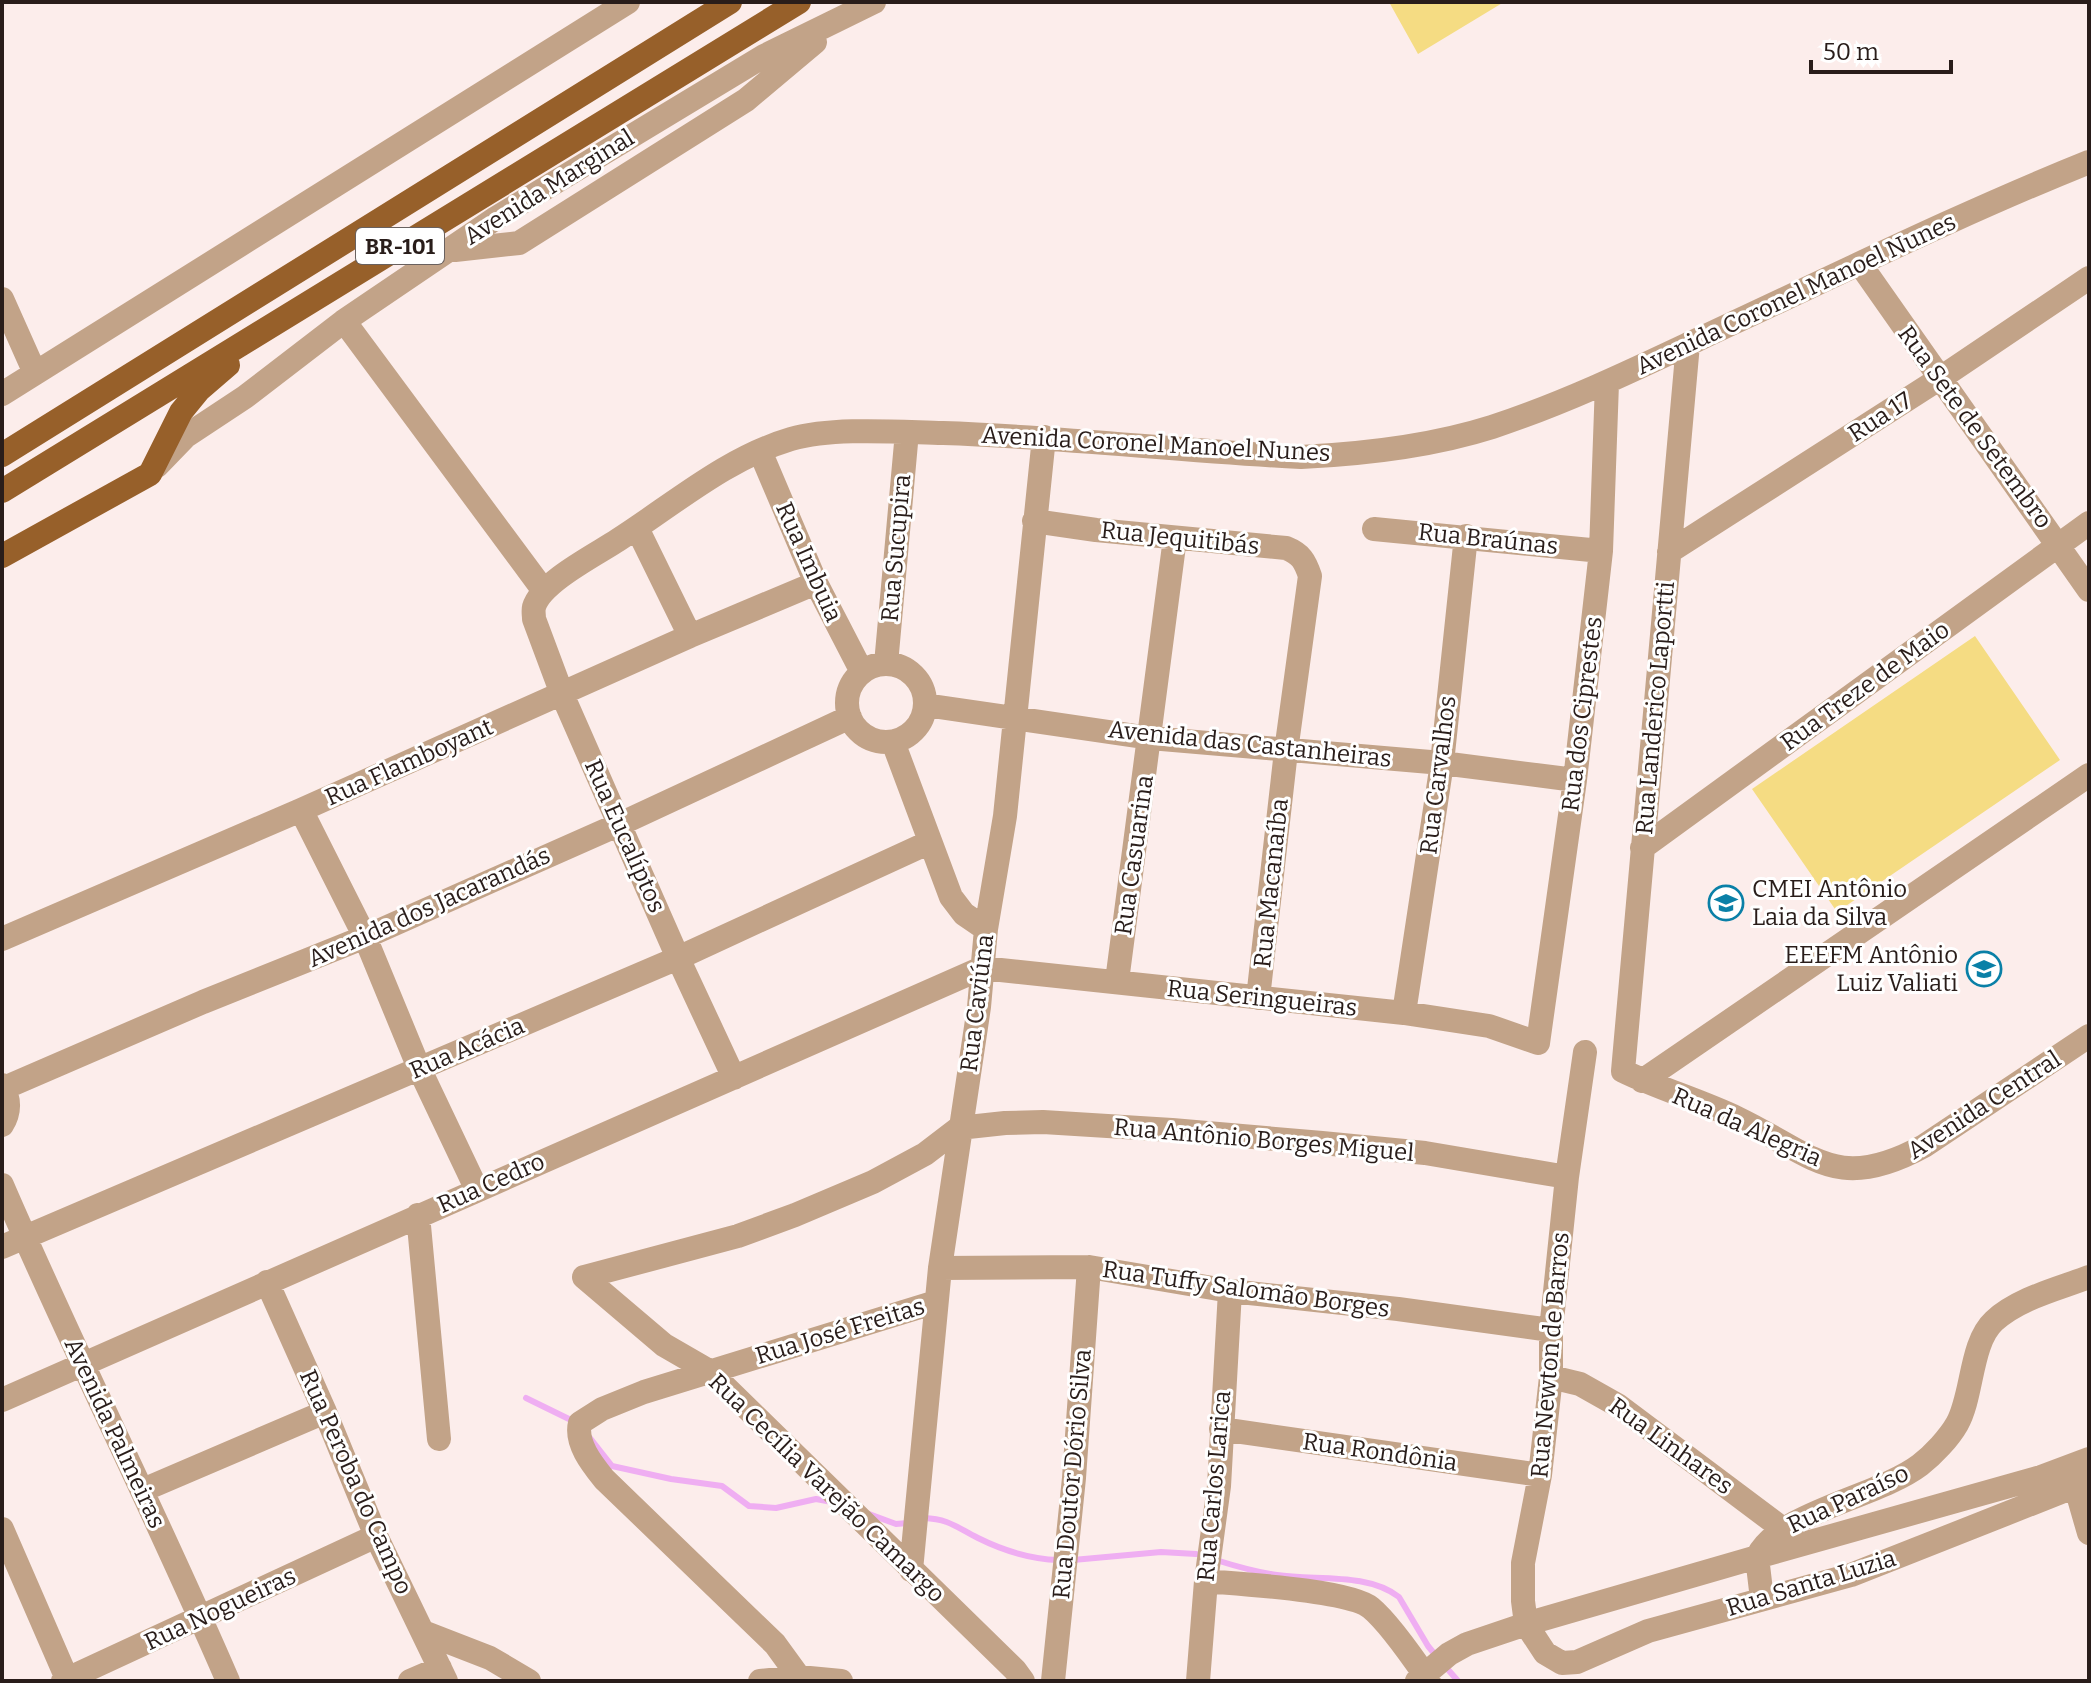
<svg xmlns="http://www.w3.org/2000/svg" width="2091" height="1683" font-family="Bitter,serif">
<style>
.green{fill:#f5dc83}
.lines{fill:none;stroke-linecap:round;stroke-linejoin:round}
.stream{stroke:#efaef2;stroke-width:6}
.minor{stroke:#c2a388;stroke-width:24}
.major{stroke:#97602a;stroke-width:24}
.labels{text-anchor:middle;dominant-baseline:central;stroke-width:6;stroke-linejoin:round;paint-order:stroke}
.shield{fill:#fff;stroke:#69615f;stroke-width:2}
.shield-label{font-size:22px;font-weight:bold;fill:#291d1a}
.street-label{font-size:24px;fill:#291d1a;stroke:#fff}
.poi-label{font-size:24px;fill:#291d1a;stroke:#fff;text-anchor:start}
</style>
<rect width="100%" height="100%" fill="#fcedeb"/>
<path class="green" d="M 1389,2 L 1504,2 L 1418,54 Z
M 1975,636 L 2060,760 L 1837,912 L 1752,789 Z"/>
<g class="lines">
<path class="stream" d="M 526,1398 L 573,1421
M 590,1438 L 612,1466 L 671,1479 L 722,1486 L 749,1506 L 776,1508 L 816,1499 L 832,1502
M 869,1514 L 896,1524 L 908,1523
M 924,1518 C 949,1519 956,1527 978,1538 C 1004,1551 1030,1559 1059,1560
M 1073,1560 L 1161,1552 L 1196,1554
M 1216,1560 C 1235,1566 1256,1572 1277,1575 C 1315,1581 1367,1572 1399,1597 L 1428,1646 L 1437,1657
M 1444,1665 L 1458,1681"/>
<path class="minor" d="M 455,250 L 519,243 L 746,100 L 815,42
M 1860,264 L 2089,590
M 2,299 L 35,373
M 344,321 L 544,591
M 1688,344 L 1623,1071 C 1660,1089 1699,1100 1737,1118 C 1814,1155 1836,1194 1924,1146 L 2089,1036
M 2,394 L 628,2
M 760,451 L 816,583 L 862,672
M 157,466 L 186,436 L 245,397 L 344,321 L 496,218 L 764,56 L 874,2
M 1034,521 L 1096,530 L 1286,548 C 1301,554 1305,561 1310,576 L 1286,751 L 1258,998
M 637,528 L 690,636
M 1374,529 L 1601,551
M 1669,552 L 1939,379 L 2089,278
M 886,664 L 907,432
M847 703a39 39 0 1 1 78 0a39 39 0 1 1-78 0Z
M 925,705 L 1150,738 L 1442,763 L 1575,780
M 893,742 L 951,897 L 964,914 L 986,929
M 301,810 L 365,937 L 419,1068 L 477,1190
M 1642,848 L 2089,523
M 2,939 L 301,810 L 690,636 L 816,583
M 1117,981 L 1175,538
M 1404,1013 L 1442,763 L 1466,536
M 1585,1052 L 1567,1177 L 1551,1330 L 1551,1377 L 1540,1475 L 1523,1563 L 1523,1601 L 1526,1624 L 1545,1653 L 1562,1663 L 1577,1662 L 1648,1631 L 1851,1575 L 2089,1481
M 734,1078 L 678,958 L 562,694 L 534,619 C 534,615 533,611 534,607 C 541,582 597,554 618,540 C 674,504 727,458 791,439 C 834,427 898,432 943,433 C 1062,437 1181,451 1301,457 C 1364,454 1432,446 1492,427 C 1574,400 1652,361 1731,324 C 1849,269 1967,211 2089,162
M 1642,1081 L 2089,775
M 2,1085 C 10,1099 10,1112 2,1125
M 4,1088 L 203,1002 L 365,937 L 620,824 L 850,717
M 2,1185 C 74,1352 156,1514 228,1681
M 418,1215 L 439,1439
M 2,1247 L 678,958 L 930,842
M 940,1268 L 1089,1267 L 1230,1291 L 1398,1309 L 1551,1330
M 584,1277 L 738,1236 L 795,1215 L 873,1182 L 925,1154 L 959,1128 L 1005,1123 L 1043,1122 L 1172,1130 L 1322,1143 L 1425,1153 L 1567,1177
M 584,1277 L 664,1345 L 709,1371 L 1015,1670 L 1023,1681
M 267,1282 L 325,1412 L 376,1536 L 446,1681
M 1551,1377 L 1580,1384 L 1619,1406 L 1783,1529
M 2,1400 L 982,968 L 1404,1013 L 1489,1026 L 1538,1043 L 1575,780 L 1601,551 L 1607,383
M 1221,1429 L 1540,1475
M 2072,1474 L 2089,1533
M 143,1490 L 325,1412
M 2,1529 L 68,1681
M 911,1570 L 940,1268 L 979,1007 L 986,929 L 1005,816 L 1044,437
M 1206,1581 C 1239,1584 1349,1590 1371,1608 C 1388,1622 1416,1662 1429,1681
M 1762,1599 L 1757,1557 L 2041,1477 L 2089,1459
M 423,1632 L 490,1658 L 529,1681
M 799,1677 L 775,1644 L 604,1479 C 592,1464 575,1443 580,1423 L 602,1409 L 644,1392 L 936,1302
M 63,1681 L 376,1536
M 410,1681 L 440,1668
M 760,1681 L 799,1677 L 841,1681
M 1053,1681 L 1074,1478 L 1089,1267
M 1198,1681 L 1206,1581 L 1219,1486 L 1230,1291
M 1417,1681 L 1449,1654 L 1467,1644 L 1526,1624 L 1757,1557 C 1779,1512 1878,1497 1920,1465 C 1933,1455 1949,1438 1957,1424 C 1973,1396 1970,1343 1994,1321 C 2019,1298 2058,1289 2089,1277"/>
<path class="major" d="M 2,455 L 730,2
M 2,491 L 799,2
M 2,556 L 150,474 L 181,412 L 199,390 L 228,365"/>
</g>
<defs>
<g id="school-ring" transform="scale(1.8)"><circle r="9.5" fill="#fff" stroke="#0a80a7" stroke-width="1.5"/><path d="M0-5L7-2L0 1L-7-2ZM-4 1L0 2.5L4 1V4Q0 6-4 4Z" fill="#0a80a7"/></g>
</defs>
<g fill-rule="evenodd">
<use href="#school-ring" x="1726" y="903"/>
<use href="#school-ring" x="1984" y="969"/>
</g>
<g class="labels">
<rect class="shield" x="356" y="228" width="88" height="36" rx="6"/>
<g class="shield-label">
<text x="400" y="246">BR-101</text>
</g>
<g class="street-label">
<text transform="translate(549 187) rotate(-32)">Avenida Marginal</text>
<text transform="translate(1796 294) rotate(-25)">Avenida Coronel Manoel Nunes</text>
<text transform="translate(1880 417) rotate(-33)">Rua 17</text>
<text transform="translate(1975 427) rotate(54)">Rua Sete de Setembro</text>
<text transform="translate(1156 444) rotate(3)">Avenida Coronel Manoel Nunes</text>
<text transform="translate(1180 538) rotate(6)">Rua Jequitibás</text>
<text transform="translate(1488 539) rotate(6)">Rua Braúnas</text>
<text transform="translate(896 548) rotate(-85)">Rua Sucupira</text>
<text transform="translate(809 562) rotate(66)">Rua Imbuia</text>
<text transform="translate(1865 686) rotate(-36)">Rua Treze de Maio</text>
<text transform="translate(1655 708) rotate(-85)">Rua Landerico Laportti</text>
<text transform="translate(1582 714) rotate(-83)">Rua dos Ciprestes</text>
<text transform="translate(1250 744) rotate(6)">Avenida das Castanheiras</text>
<text transform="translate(409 762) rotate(-24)">Rua Flamboyant</text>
<text transform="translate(1438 775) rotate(-83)">Rua Carvalhos</text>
<text transform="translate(625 836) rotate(66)">Rua Eucalíptos</text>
<text transform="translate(1134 855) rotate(-82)">Rua Casuarina</text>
<text transform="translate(1271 883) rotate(-84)">Rua Macanaíba</text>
<text transform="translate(429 907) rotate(-24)">Avenida dos Jacarandás</text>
<text transform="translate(1262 998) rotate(6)">Rua Seringueiras</text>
<text transform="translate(977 1003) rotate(-83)">Rua Caviúna</text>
<text transform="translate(467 1048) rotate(-23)">Rua Acácia</text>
<text transform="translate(1984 1105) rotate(-33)">Avenida Central</text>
<text transform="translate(1747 1127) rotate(24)">Rua da Alegria</text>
<text transform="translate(1264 1140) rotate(5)">Rua Antônio Borges Miguel</text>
<text transform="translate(491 1183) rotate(-24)">Rua Cedro</text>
<text transform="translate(1246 1289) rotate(8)">Rua Tuffy Salomão Borges</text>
<text transform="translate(840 1331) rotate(-17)">Rua José Freitas</text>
<text transform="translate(1550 1355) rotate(-85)">Rua Newton de Barros</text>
<text transform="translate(115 1433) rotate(65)">Avenida Palmeiras</text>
<text transform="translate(1671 1446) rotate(36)">Rua Linhares</text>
<text transform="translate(1380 1452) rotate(8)">Rua Rondônia</text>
<text transform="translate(1072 1474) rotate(-85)">Rua Doutor Dório Silva</text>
<text transform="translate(356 1482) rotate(66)">Rua Peroba do Campo</text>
<text transform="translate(1214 1486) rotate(-85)">Rua Carlos Larica</text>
<text transform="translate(827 1488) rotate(44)">Rua Cecília Varejão Camargo</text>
<text transform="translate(1848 1499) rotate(-25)">Rua Paraíso</text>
<text transform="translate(1811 1583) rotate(-17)">Rua Santa Luzia</text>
<text transform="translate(220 1609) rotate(-25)">Rua Nogueiras</text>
</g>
<g class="poi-label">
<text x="1752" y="889">CMEI Antônio<tspan x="1752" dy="28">Laia da Silva</tspan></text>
<text x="1958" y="955" text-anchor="end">EEEFM Antônio<tspan x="1958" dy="28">Luiz Valiati</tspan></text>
</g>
</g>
<rect width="2091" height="1683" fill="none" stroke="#291d1a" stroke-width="8"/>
<path d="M1811 60v12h140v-12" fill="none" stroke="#291d1a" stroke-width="4"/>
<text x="1823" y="60" font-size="24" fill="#291d1a" stroke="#ffffff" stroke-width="6" paint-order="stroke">50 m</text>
</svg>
